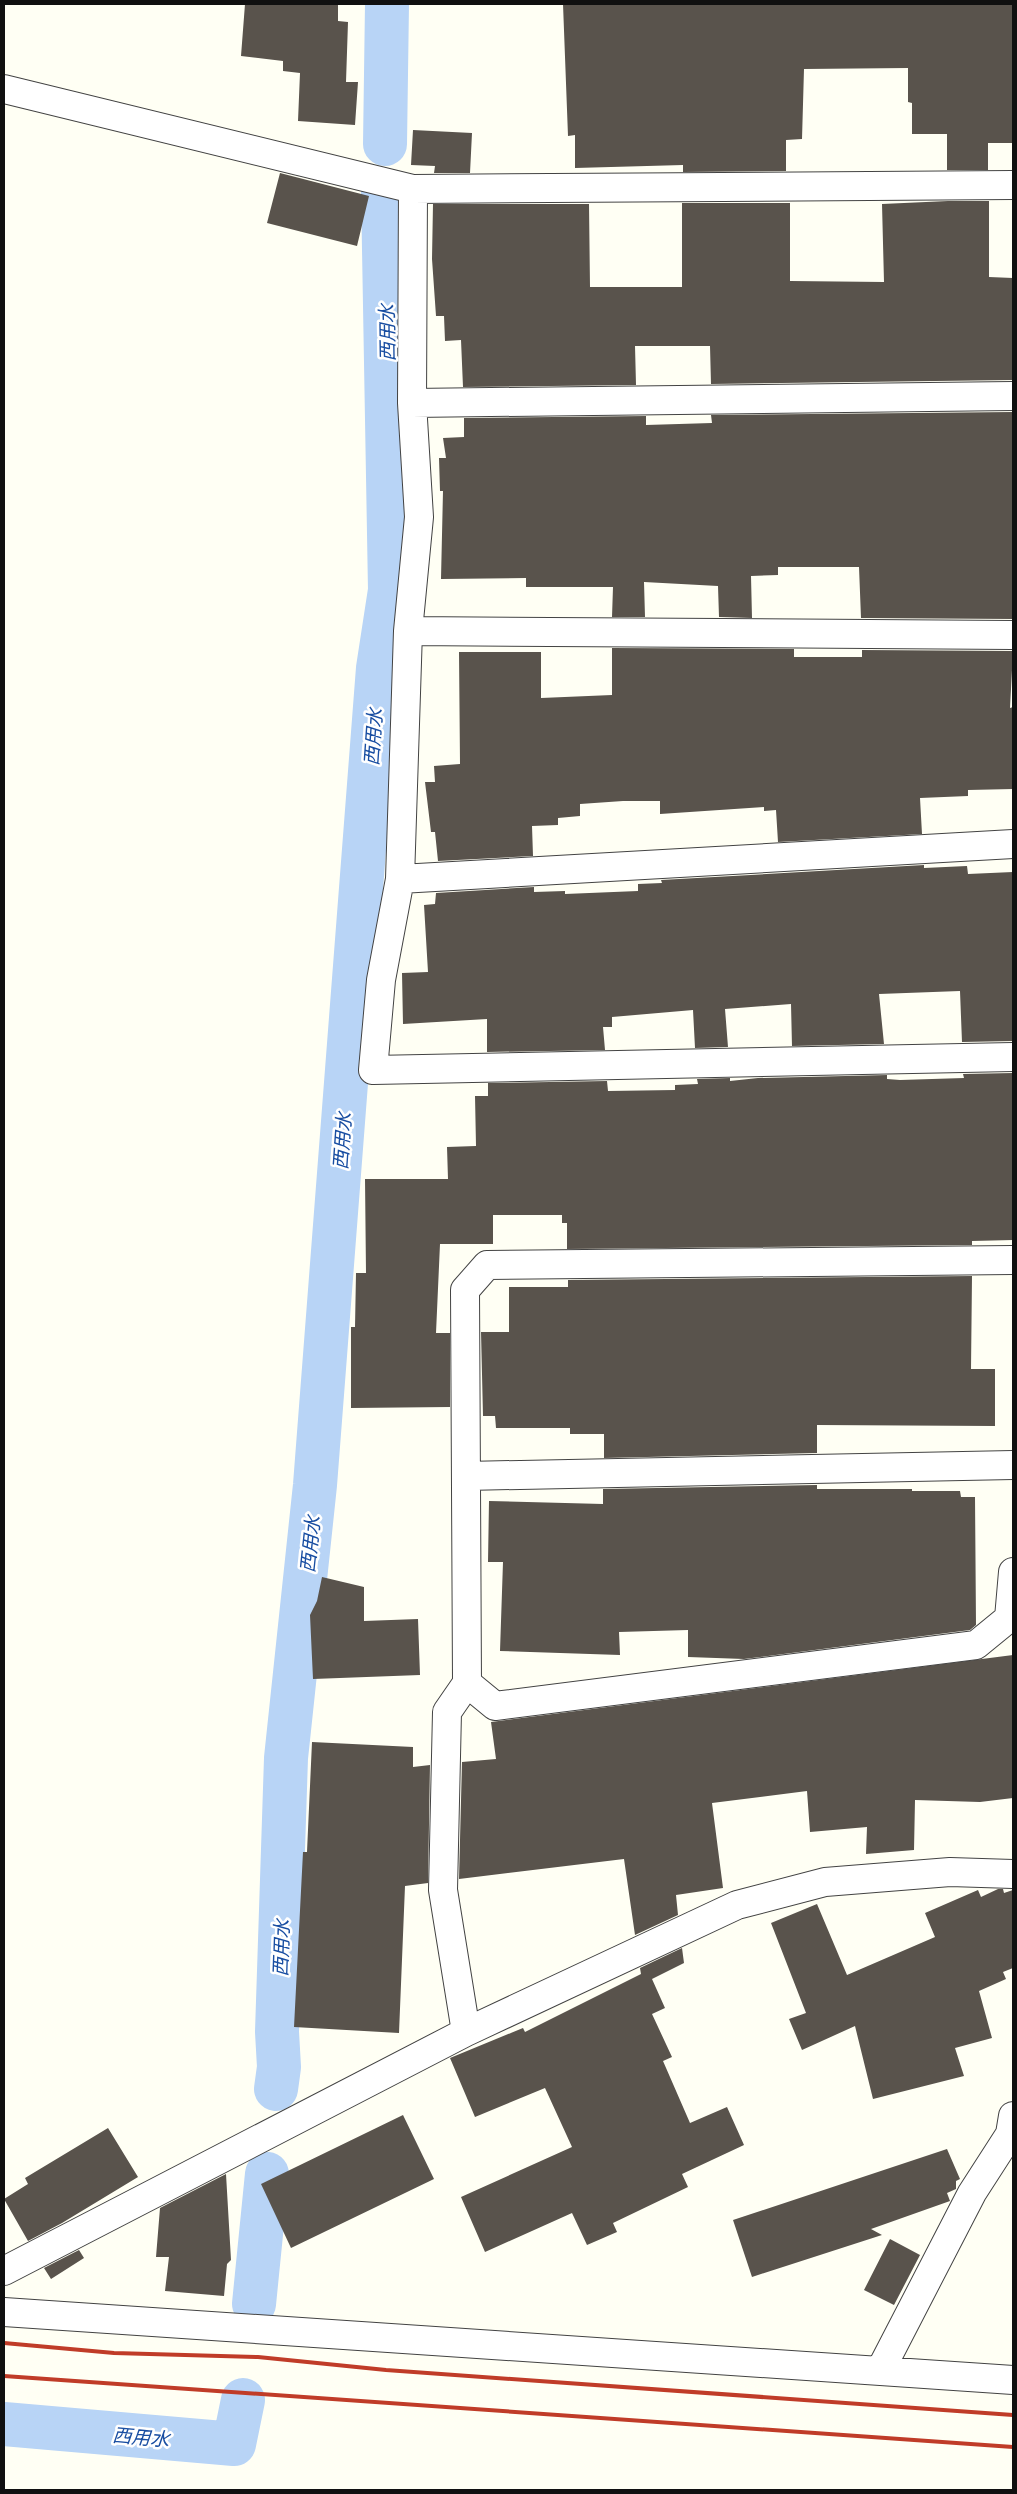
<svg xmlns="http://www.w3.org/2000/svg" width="1017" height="2494" font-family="Literata,'Noto Sans JP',serif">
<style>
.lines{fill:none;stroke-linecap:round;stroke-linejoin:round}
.canal{stroke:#b8d4f6;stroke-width:44}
.building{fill:#59534c}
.minor-casing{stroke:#434343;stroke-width:30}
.minor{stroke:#fff;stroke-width:28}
.rail{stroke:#c03c28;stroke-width:4}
.labels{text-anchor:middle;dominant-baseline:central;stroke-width:5;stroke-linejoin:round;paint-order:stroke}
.water-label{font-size:19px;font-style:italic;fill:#194ea2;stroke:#fff}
</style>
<rect width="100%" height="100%" fill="#fffff4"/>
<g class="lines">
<path class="canal" d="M 385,144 L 387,4
M 276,2089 L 279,2067 L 277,2032 L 286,1758 L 315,1485 L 378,668 L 390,590 L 383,192
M 254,2304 L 267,2174
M 4,2424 L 234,2444 L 243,2400"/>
</g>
<path class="building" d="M 245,4 L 338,4 L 338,21 L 348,22 L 346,82 L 358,82 L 355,125 L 298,121 L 300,73 L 283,71 L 283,61 L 241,56 Z
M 563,4 L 1013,4 L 1013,143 L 988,143 L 988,170 L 947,170 L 947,134 L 912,134 L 912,103 L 908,102 L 908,68 L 804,69 L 802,139 L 786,140 L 786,171 L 683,172 L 683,165 L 575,168 L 575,135 L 568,136 Z
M 413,130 L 472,133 L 470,173 L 434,173 L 435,166 L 411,165 Z
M 280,173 L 369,196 L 357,246 L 267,223 Z
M 948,201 L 989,201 L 989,277 L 1013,278 L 1013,380 L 711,384 L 710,346 L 635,346 L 636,385 L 463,387 L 461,340 L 445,341 L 444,316 L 436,316 L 432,259 L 433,204 L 589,204 L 590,287 L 682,287 L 682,203 L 790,203 L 790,281 L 884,282 L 882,204 Z
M 1013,412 L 1013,619 L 861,618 L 859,567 L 778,567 L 778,575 L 751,576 L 752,618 L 719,617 L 718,586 L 644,582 L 645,617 L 612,617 L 613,587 L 526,587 L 526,578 L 441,579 L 443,491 L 440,491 L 439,458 L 446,458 L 443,438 L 464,437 L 464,418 L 646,416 L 646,425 L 712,423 L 711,415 Z
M 612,648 L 794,649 L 794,657 L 862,657 L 862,650 L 1013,651 L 1010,708 L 1013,707 L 1013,789 L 968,790 L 968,796 L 920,798 L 922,834 L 778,842 L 776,810 L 764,811 L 764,807 L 660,814 L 660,801 L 623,801 L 580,804 L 580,816 L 558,818 L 558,825 L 532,826 L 533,856 L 438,861 L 435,832 L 431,832 L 425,782 L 435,782 L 434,766 L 460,764 L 459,652 L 541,652 L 541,698 L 612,695 Z
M 924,865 L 924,868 L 967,866 L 968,874 L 1013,872 L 1013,1041 L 962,1042 L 960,991 L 879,994 L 884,1044 L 792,1046 L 791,1004 L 725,1009 L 728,1047 L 695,1048 L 693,1010 L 612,1017 L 612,1027 L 603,1027 L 605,1050 L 487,1052 L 487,1019 L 403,1024 L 402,973 L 428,972 L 424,905 L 435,904 L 436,893 L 534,887 L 534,892 L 565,891 L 565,894 L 638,891 L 638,884 L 662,883 L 661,880 Z
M 1013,1073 L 1013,1240 L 972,1241 L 972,1245 L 567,1249 L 567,1223 L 562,1223 L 562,1215 L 493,1215 L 493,1244 L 440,1244 L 436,1333 L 450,1333 L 450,1407 L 351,1408 L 351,1327 L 355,1327 L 356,1273 L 366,1273 L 365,1179 L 448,1179 L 447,1147 L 476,1146 L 475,1096 L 488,1096 L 488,1083 L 607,1081 L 608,1091 L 675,1090 L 675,1085 L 698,1084 L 697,1079 L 730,1078 L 730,1081 L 758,1078 L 887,1075 L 887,1079 L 900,1080 L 964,1078 L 963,1074 Z
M 972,1276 L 971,1369 L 995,1369 L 995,1426 L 817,1425 L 817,1453 L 604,1458 L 604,1434 L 570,1434 L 570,1428 L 496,1428 L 495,1416 L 483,1416 L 481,1332 L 509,1332 L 509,1287 L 568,1287 L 568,1280 Z
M 817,1485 L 817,1489 L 912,1489 L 912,1491 L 960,1491 L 961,1497 L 975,1497 L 976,1625 L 970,1630 L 744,1659 L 688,1657 L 688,1630 L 619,1632 L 620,1655 L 500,1651 L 503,1562 L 488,1562 L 489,1501 L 603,1504 L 603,1489 Z
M 322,1577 L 364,1587 L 364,1621 L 418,1619 L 420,1675 L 313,1679 L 310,1615 L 317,1601 Z
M 1013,1655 L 1013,1798 L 980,1802 L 915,1800 L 914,1850 L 866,1854 L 867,1827 L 810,1832 L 807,1791 L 712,1803 L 723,1888 L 676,1895 L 678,1915 L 635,1935 L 624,1859 L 459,1879 L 462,1762 L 496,1759 L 491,1722 Z
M 312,1742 L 413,1747 L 413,1767 L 430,1765 L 428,1883 L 405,1886 L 399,2033 L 294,2027 L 303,1852 L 307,1852 Z
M 998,1889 L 1003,1889 L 1004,1893 L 1013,1890 L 1013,1968 L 1003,1972 L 1006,1979 L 979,1991 L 992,2038 L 955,2048 L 964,2076 L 873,2099 L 855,2026 L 802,2050 L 789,2019 L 806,2013 L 771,1923 L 817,1904 L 847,1975 L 935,1937 L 925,1913 L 978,1890 L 981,1897 Z
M 682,1948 L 684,1963 L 652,1979 L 665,2008 L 652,2014 L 672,2057 L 663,2061 L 690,2123 L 727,2107 L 744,2145 L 682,2174 L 688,2187 L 613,2223 L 617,2232 L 587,2245 L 572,2213 L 485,2252 L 461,2197 L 572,2147 L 545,2088 L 475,2117 L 450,2058 L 523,2028 L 525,2032 L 641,1974 L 640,1968 Z
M 403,2115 L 434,2179 L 291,2248 L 261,2184 Z
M 108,2128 L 138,2177 L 62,2223 L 28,2241 L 4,2199 L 28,2184 L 25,2178 Z
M 947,2149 L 960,2179 L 956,2181 L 956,2189 L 947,2193 L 950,2201 L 871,2229 L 882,2235 L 752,2277 L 733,2220 Z
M 226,2174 L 231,2260 L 227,2264 L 224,2296 L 165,2291 L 169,2257 L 156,2257 L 160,2208 Z
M 890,2239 L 920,2255 L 894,2305 L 864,2290 Z
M 79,2250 L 84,2258 L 51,2279 L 44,2268 Z"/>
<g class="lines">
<g class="minor-casing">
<path id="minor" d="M 4,89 L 413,189 L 1013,185
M 413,189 L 412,403 L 419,517 L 408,631 L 400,879 L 381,980 L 373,1070 L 1013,1057
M 412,403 L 1013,396
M 408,631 L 1013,635
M 400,879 L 1013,844
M 1013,1260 L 487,1265 L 465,1290 L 467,1683 L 495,1706 L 976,1645 L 1009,1618 L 1013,1572
M 466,1476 L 1013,1465
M 466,2032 L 443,1890 L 447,1712 L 467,1683
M 4,2271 L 466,2032 L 737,1905 L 825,1882 L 950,1872 L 1013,1874
M 4,2312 L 1013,2380
M 880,2371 L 972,2193 L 1010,2134 L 1013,2116"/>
</g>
<use href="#minor" class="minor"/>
<path class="rail" d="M 4,2343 L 114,2353 L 258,2357 L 386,2370 L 1013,2415
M 4,2376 L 1013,2447"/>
</g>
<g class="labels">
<g class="water-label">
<text transform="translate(386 333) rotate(-91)">西用水</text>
<text transform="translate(372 737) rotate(-86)">西用水</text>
<text transform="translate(341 1141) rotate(-86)">西用水</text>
<text transform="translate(309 1544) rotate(-84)">西用水</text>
<text transform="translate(280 1948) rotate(-88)">西用水</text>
<text transform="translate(141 2436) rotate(5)">西用水</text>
</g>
</g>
<rect width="1017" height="2494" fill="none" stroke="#101010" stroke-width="10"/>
</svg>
